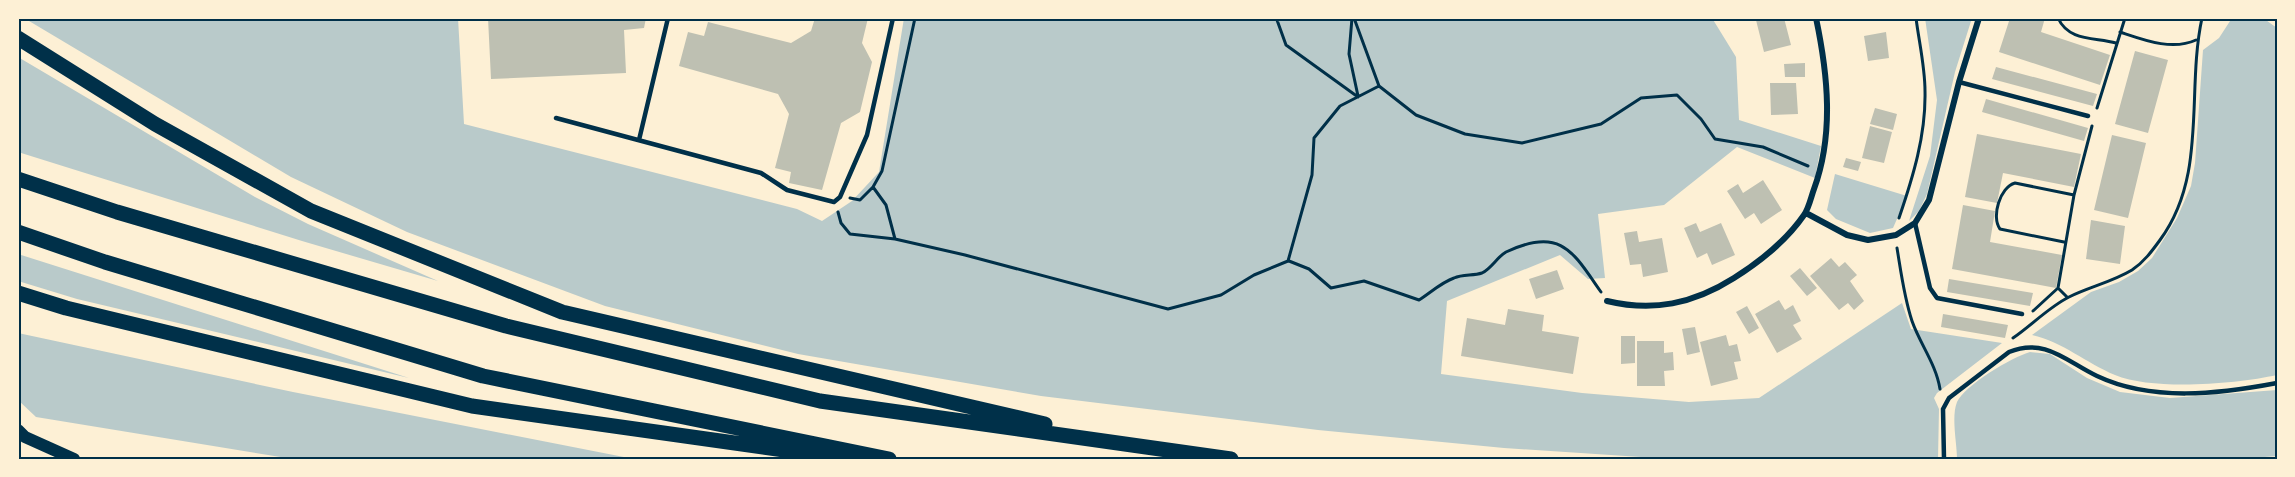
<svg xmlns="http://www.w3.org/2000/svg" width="2295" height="477" font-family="Rubik,sans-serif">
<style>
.green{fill:#b9caca}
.building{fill:#bec0b2}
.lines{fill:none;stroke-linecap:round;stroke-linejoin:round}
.path{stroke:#003049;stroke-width:3}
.service{stroke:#003049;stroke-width:4.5}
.minor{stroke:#003049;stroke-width:6}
.secondary{stroke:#003049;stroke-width:12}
.motorway{stroke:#003049;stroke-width:15}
.neatline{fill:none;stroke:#003049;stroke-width:2}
</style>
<rect width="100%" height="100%" fill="#fdf0d5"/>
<path class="green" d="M 24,18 L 458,18 L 464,124 L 797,209 L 822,221 L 852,201 L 879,172 L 904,18 L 1712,18 L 1736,57 L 1739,120 L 1821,146 L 1815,178 L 1737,147 L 1664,205 L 1598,214 L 1605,278 L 1588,279 L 1560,255 L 1447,301 L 1441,374 L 1582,393 L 1689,402 L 1759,398 L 1902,303 L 1911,329 L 2002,343 L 1937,393 L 1934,398 L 1939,409 L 1938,459 L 1671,459 L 1504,448 L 1318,430 L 1041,396 L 798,354 L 605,306 L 407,232 L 291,177 Z
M 1925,18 L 1972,18 L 1955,72 L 1927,194 L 1919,211 L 1909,221 L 1930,156 L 1937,100 Z
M 2232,18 L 2263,18 L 2277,28 L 2277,375 C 2236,384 2154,391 2115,375 C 2086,363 2063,342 2032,335 L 2091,292 L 2119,282 L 2138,271 L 2152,258 L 2177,218 L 2191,186 L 2195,163 L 2203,50 L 2219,38 Z
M 18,57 L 255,197 L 308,224 L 438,281 L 302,241 L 18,152 Z
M 1835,174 L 1907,196 L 1893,228 L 1870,233 L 1836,219 L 1827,210 Z
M 18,254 L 409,378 L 77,299 L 18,281 Z
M 18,333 L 293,392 L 634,459 L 293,459 L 36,417 L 18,400 Z
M 2030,352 L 2050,354 L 2087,378 L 2120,392 L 2170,398 L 2277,390 L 2277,456 L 2240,459 L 1957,459 C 1957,443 1951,417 1957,402 C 1965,385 2012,357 2030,352 Z"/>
<path class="building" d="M 488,18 L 646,18 L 644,28 L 624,30 L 626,73 L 491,79 Z
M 815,18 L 868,18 L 862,43 L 872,62 L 860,112 L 841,123 L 822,190 L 789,183 L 791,172 L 775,168 L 789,114 L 778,94 L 679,66 L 688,32 L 704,36 L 708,22 L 791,43 L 811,31 Z
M 1762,18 L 1784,18 L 1791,45 L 1764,52 L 1756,20 Z
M 2010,18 L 2045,18 L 2041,32 L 2110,55 L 2100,85 L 1999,52 Z
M 1886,32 L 1889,58 L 1868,61 L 1864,36 Z
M 2135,51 L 2168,60 L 2148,133 L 2115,124 Z
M 1805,63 L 1805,77 L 1785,77 L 1784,64 Z
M 1996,67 L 2097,94 L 2093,106 L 1992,79 Z
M 1770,83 L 1796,83 L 1798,114 L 1771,115 Z
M 1986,99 L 2088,128 L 2084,141 L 1982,112 Z
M 1875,108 L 1897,114 L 1893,130 L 1870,124 Z
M 1870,126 L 1892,132 L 1884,163 L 1862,158 Z
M 1977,134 L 2081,154 L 2074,187 L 2003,173 L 1997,203 L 1965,197 Z
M 2112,135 L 2146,143 L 2128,218 L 2094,210 Z
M 1846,158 L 1861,162 L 1858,171 L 1843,167 Z
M 1763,180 L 1782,210 L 1761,224 L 1754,213 L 1745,219 L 1727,191 L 1738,184 L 1743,193 Z
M 1963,205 L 1995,211 L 1990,242 L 2062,255 L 2056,288 L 1952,269 Z
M 2091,220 L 2125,226 L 2120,264 L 2086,259 Z
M 1696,223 L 1700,232 L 1721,223 L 1735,255 L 1712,265 L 1707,253 L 1697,258 L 1684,228 Z
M 1637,231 L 1639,242 L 1662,238 L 1668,272 L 1643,277 L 1641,264 L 1630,265 L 1624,233 Z
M 1831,258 L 1839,267 L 1845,262 L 1857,275 L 1850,281 L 1864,301 L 1854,310 L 1848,303 L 1839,310 L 1810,276 Z
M 1800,268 L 1817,288 L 1807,296 L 1790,276 Z
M 1557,270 L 1564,289 L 1536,299 L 1529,279 Z
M 1949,279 L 2033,293 L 2030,306 L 1947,292 Z
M 1779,300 L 1785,310 L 1793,305 L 1801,321 L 1793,325 L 1802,339 L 1777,353 L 1755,314 Z
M 1747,306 L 1759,328 L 1749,334 L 1736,312 Z
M 1508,309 L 1544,315 L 1542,331 L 1579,337 L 1573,374 L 1461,356 L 1467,318 L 1505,325 Z
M 1943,314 L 2008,325 L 2005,338 L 1941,327 Z
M 1695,327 L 1700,352 L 1687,355 L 1682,329 Z
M 1726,335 L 1729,346 L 1737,344 L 1741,361 L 1734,362 L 1738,379 L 1711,386 L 1700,342 Z
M 1621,336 L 1635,336 L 1635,363 L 1621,364 Z
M 1637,341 L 1664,341 L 1664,353 L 1673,352 L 1674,370 L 1664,371 L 1665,386 L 1637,386 Z"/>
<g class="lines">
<path class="path" d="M 1285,18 L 1277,20 L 1286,45 L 1358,97
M 1352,18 L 1349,54 L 1358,96
M 2058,18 C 2069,42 2096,37 2116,43
M 2120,32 C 2144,40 2172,51 2196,40
M 1379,86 L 1416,115 L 1465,134 L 1522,143 L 1601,124 L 1641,98 L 1677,95 L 1701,119 L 1715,139 L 1763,147 L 1808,166
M 2097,108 L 2125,18
M 850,198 L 860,200 L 873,187
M 838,212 L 841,223 L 850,234 L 895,239 L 965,255 L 1168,309 L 1221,295 L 1254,275 L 1288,261 L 1312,175 L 1314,138 L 1340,106 L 1379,86 L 1354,18
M 1899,218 C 1913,177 1926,135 1925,91 C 1925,67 1919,42 1916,18
M 895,239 L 886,205 L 873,187 L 882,171 L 915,18
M 2064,242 L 2000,229 C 1991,217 2000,187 2015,183 L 2074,195
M 1897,248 C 1901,272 1904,297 1912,321 C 1920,344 1936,364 1940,389
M 1289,261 L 1309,269 L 1331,288 L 1364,281 L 1419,300 C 1430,293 1442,282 1454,278 C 1463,274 1473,276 1482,273 C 1492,268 1497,257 1506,252 C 1561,226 1573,252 1601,292
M 2058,288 L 2067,297
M 2033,311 L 2058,288 L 2074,195 L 2092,126
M 2013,338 C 2032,325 2049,307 2069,297 C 2089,287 2112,282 2132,270 C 2144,262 2152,251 2160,240 C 2208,175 2186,92 2202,18"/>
<path class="service" d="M 1959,82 L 2088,116
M 556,118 L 761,173 L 787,190 L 834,202 L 840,197 L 867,135 L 893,18
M 639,140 L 668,18
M 1915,223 L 1930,288 L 1937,298 L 2022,314
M 1944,459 L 1943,409 L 1949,398 L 2009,352 C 2045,337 2067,362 2097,376 C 2152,402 2219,394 2277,383"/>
<path class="minor" d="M 1806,213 L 1847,235 L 1868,240 L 1896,235 L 1915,223 L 1929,200 L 1959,82 L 1979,18
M 1607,301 C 1653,312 1693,304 1734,278 C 1761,261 1786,241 1804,215 C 1809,208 1811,197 1814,189 C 1834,134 1828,75 1816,18"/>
<path class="secondary" d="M 18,430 L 25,437 L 74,459"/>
<path class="motorway" d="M 18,38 L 155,124 L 311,211 L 562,312 L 1045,424
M 18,179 L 117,212 L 506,326 L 820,401 L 1231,459
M 18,232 L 105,262 L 483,376 L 889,459
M 18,293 L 66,308 L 472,406 L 841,458"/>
</g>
<rect width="2295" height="477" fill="none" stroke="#fdf0d5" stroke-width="39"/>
<rect x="20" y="20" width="2256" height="438" class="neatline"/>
</svg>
